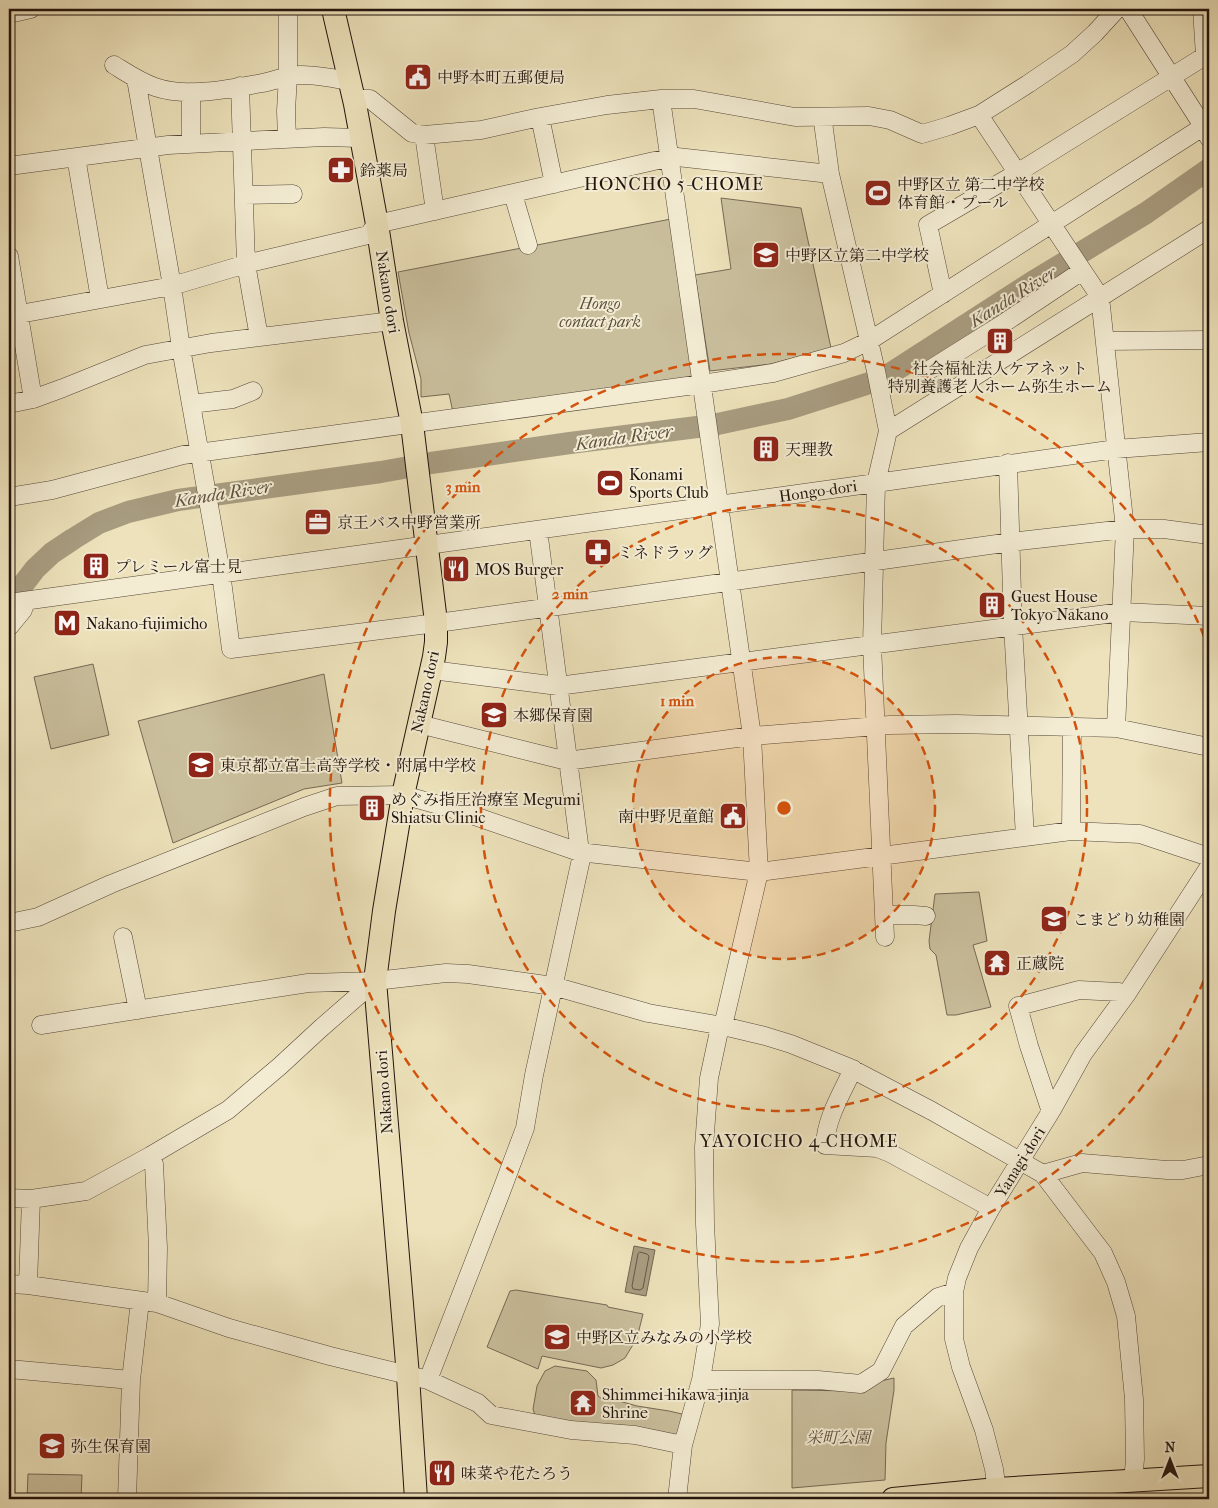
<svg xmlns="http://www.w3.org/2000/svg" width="1218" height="1508" font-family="'IM FELL French Canon','Noto Serif JP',serif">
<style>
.green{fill:#cabf9d;stroke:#766955}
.water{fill:#a89c80;stroke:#726552}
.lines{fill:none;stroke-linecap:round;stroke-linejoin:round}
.shore{stroke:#645846;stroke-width:1}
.river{stroke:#a89c80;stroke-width:22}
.minor-casing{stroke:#544738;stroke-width:19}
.major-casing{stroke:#21130d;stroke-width:24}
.minor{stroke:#f3ecd3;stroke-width:18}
.major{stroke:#ede2bb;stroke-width:22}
.ring{fill:none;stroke:#d4520c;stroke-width:2.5;stroke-dasharray:9 6}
.labels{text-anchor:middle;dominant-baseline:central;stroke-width:4;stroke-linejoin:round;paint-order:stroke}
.poi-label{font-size:16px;fill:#21130d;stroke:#f3ecd3;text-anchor:start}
.street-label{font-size:16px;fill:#21130d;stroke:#f3ecd3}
.park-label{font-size:16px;font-style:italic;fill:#5c4f3f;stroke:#f3ecd3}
.neighbourhood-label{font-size:18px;letter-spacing:1px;fill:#21130d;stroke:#f3ecd3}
.water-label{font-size:18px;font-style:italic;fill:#5e5141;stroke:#f3ecd3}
.centre{fill:#d4520c;stroke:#f3ecd3;stroke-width:2.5}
.ring-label{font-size:15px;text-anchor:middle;font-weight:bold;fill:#d4520c;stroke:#f3ecd3;stroke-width:4;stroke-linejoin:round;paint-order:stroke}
</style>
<rect width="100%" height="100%" fill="#ede2bb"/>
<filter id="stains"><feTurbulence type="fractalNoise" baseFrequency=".004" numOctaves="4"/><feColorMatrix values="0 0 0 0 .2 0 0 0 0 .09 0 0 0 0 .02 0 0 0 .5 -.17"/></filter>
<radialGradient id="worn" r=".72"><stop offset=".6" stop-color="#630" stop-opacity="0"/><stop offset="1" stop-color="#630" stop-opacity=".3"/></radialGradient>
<path class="green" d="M 721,198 L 801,208 L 831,348 L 771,364 L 710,371 L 695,275 L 731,269 Z
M 671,219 L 693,377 L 453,412 L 449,394 L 421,397 L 421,379 L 409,333 L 398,272 Z
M 93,664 L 109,735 L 51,749 L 34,677 Z
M 324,674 L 342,783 L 304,789 L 173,843 L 138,721 Z
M 979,892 L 987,941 L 973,945 L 991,1007 L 956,1015 L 947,1015 L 936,955 L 930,949 L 929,941 L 935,894 Z
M 516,1290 L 607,1305 L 608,1307 L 643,1314 L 637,1338 L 625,1358 L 613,1365 L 601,1368 L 542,1356 L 538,1369 L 487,1347 L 510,1291 Z
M 555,1366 L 587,1371 L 596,1380 L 598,1396 L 602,1399 L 619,1401 L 637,1406 L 669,1411 L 682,1414 L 692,1426 L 687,1439 L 536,1418 L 533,1409 L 537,1386 L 545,1371 Z
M 894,1378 L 894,1390 L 886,1443 L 885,1480 L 792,1488 L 792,1390 L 856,1391 L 876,1382 Z
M 28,1474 L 82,1475 L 81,1499 L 27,1499 Z"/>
<path class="water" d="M 634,1246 L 655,1250 L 646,1296 L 625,1292 Z"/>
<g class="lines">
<path class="shore" d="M 640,1252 L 647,1254 L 649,1256 L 643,1288 L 640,1290 L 633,1289 L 632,1286 L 638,1254 Z"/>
<path class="river" d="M 9,603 L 35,569 L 52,553 L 73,539 L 99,523 L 128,512 L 178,500 L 381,472 L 431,463 L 570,443 L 713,425 L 788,409 L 882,379 L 1031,283 L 1146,213 L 1209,169"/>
<g class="minor-casing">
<path id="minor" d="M 1128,9 L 1203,126 L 1209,138
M 1202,9 L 1205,56
M 9,14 L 31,9
M 114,65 C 127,73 140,82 155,87 C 186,98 230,89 262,83 C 271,82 279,78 288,76 C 308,73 330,78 350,81
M 136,79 L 172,286 L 181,348 L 221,573 L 231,649 L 452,621 L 1011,542 L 1125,529 L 1164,529 L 1209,535
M 240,86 L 246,264 L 259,337
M 354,99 L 370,99 L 412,133 L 424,135 L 481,130 L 540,117 L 607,105 L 661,99 L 694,99 L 795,117 L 869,116 L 890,120 L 922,134 L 949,126 L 979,115 L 1028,84 L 1072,54 L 1095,33 L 1117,9
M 661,99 L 752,736 L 759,872 L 723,1026 L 719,1031 L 709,1078 L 704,1147 L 705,1224 L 710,1324 L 701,1380 L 683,1445 L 677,1499
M 979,115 L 1100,297 L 1125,529 L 1116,728
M 540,117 L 554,184
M 825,117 L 823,122 L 830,174 L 876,371 L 888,431 L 876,483 L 872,645 L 885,937
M 424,135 L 435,211
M 287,139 L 286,111 L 288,76 L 288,9
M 191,143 L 191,92
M 76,157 L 100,299
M 9,166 L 168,145 L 324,137 L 360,138
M 513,194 L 528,245
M 244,195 L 293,194
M 9,256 L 33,399
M 943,294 L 928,225 L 1017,173 L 1205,56 L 1209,55
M 9,316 L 172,286 L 246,264 L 368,235 L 377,224 L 654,161 L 677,157 L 830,174
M 1105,341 L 1209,340
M 926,372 L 1001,325 L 1082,271
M 9,404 L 33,399 L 63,388 L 145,355 L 211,343 L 392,321
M 191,404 L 233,399 L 253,391
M 888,431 L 1209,229
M 1008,463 L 1013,626 L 1025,837
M 9,497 L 52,490 L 183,455 L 702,384 L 773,373 L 844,353 L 869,341 L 1209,123
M 9,603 L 876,483 L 1116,449 L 1209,442
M 9,627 L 23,610 L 25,601
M 432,670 L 558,686 L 1122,612 L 1209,616
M 419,724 L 567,761 L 752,736 L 890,725 L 956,724 L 1116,728 L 1209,747
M 1071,831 L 1072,726
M 884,915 L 914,915 L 926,916
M 9,923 L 38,917 L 111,884 L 304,807 L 337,796 L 403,795 L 457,810 L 579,852 L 759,872 L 1071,831 L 1140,834 L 1209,857
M 123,937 L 138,1010
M 1018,1006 L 1029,1046 L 1049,1106 L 1053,1108
M 1019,1006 L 1079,990 L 1119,992 L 1126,995
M 41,1025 L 308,983 L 375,981 L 446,973 L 468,974 L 553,986 L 648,1013 L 723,1026 L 765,1036 L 791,1044 L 848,1067 L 932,1111 L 1043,1174 L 1103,1253 L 1116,1282 L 1126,1316 L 1134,1399 L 1135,1459 L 1133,1482
M 853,1069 C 842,1093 826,1118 825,1145 L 877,1148 L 890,1153 L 991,1208
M 150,1156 L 154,1164 L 158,1248 L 157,1303
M 1043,1174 L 1082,1163 L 1167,1170 L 1183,1170 L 1209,1165
M 9,1198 L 31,1199 L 86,1191 L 150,1156 L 228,1110 L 280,1066 L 320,1029 L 375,981
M 9,1284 L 28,1285 L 157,1303 L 229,1328 L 330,1356 L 428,1380 L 478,1403 L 491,1415 L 571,1430 L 635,1435 L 683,1445
M 28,1285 L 31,1199
M 9,1369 L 131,1380
M 428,1380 L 501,1192 L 525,1128 L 534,1075 L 581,859 L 538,530
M 701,1380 L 818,1380 L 861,1384 L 881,1371 L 904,1326 L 938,1297 L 954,1292
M 127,1499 L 131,1380 L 140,1301
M 998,1499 L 994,1469 L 984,1430 L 961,1367 L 954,1339 L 954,1292 L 957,1278 L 969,1248 L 991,1208 L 1053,1108 L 1083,1054 L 1126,995 L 1209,867"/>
</g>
<g class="major-casing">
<path id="major" d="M 333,9 L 355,104 L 377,224 L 392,321 L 412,424 L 436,622 L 436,642 L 434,657 L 403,795 L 384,911 L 375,981 L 408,1376 L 416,1499
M 893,1499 L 997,1489 L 1209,1476"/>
</g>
<use href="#minor" class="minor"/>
<use href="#major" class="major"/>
</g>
<circle cx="784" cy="808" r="151" fill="#d4520c" fill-opacity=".12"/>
<g class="ring">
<circle cx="784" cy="808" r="151"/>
<circle cx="784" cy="808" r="303"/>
<path d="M1209 967A454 454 0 1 1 1209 649"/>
</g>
<defs>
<g id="civic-square" transform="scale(1.4375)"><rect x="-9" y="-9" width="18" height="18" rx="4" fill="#8f2418" stroke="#f3ecd3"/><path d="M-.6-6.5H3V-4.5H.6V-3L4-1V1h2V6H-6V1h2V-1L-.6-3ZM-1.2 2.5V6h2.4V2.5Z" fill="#fff"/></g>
<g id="pharmacy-square" transform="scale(1.4375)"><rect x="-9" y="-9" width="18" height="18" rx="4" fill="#8f2418" stroke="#f3ecd3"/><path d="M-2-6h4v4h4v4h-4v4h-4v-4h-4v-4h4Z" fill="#fff"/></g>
<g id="stadium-square" transform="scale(1.4375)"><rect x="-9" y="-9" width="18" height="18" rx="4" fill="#8f2418" stroke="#f3ecd3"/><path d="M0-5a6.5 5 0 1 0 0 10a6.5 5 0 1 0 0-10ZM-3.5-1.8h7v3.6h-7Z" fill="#fff"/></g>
<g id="school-square" transform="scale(1.4375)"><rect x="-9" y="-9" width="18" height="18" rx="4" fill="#8f2418" stroke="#f3ecd3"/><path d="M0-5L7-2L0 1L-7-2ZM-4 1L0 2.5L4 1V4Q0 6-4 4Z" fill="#fff"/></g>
<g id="building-square" transform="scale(1.4375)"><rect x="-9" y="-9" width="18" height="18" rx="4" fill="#8f2418" stroke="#f3ecd3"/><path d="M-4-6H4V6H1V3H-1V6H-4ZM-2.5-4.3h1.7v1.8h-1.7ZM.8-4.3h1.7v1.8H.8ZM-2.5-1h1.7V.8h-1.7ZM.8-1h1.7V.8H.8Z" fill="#fff"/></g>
<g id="office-square" transform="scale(1.4375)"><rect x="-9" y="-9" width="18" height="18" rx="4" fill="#8f2418" stroke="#f3ecd3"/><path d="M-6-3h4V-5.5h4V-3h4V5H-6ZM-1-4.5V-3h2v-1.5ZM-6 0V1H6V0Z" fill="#fff"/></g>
<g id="restaurant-square" transform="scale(1.4375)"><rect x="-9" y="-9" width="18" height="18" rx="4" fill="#8f2418" stroke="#f3ecd3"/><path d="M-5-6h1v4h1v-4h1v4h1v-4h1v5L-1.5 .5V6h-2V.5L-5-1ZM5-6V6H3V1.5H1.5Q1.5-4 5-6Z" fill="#fff"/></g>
<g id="metro-square" transform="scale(1.4375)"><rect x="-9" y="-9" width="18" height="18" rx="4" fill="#8f2418" stroke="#f3ecd3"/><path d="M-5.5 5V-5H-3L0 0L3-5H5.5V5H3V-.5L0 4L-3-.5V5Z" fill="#fff"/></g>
<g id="temple-square" transform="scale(1.4375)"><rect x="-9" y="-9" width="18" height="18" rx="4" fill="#8f2418" stroke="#f3ecd3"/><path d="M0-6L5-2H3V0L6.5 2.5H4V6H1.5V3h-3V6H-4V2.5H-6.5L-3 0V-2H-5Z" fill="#fff"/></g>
</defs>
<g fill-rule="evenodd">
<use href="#civic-square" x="418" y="77"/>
<use href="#pharmacy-square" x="341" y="170"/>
<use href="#stadium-square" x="878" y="193"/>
<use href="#school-square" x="766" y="255"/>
<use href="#building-square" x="1000" y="341"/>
<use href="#building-square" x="766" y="449"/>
<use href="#stadium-square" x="610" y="483"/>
<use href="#office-square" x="318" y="522"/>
<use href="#pharmacy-square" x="598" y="552"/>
<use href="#building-square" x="96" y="566"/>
<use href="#restaurant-square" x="456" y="569"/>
<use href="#building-square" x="992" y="605"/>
<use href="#metro-square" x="67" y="623"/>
<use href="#school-square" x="494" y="715"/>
<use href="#school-square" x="201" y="765"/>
<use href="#building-square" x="372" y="808"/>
<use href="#civic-square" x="733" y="816"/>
<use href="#school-square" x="1054" y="919"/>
<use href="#temple-square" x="997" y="963"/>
<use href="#school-square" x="557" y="1337"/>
<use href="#temple-square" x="583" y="1403"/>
<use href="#school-square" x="52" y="1446"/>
<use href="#restaurant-square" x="442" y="1473"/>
</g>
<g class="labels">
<g class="poi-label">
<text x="437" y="77">中野本町五郵便局</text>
<text x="360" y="170">鈴薬局</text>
<text x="897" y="184">中野区立 第二中学校<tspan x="897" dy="18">体育館・プール</tspan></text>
<text x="785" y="255">中野区立第二中学校</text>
<text x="1000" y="368" text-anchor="middle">社会福祉法人ケアネット<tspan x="1000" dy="18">特別養護老人ホーム弥生ホーム</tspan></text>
<text x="785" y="449">天理教</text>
<text x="629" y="474">Konami<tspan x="629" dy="18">Sports Club</tspan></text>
<text x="337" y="522">京王バス中野営業所</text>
<text x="617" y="552">ミネドラッグ</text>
<text x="115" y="566">プレミール富士見</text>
<text x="475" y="569">MOS Burger</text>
<text x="1011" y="596">Guest House<tspan x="1011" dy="18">Tokyo Nakano</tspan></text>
<text x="86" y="623">Nakano-fujimicho</text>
<text x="513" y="715">本郷保育園</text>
<text x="220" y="765">東京都立富士高等学校・附属中学校</text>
<text x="391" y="799">めぐみ指圧治療室 Megumi<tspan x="391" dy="18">Shiatsu Clinic</tspan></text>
<text x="714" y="816" text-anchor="end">南中野児童館</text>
<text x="1073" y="919">こまどり幼稚園</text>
<text x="1016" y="963">正蔵院</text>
<text x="576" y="1337">中野区立みなみの小学校</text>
<text x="602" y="1394">Shimmei-hikawa-jinja<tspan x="602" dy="18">Shrine</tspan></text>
<text x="71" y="1446">弥生保育園</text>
<text x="461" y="1473">味菜や花たろう</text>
</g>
<g class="street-label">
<text transform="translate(388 292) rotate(81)">Nakano dori</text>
<text transform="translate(818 491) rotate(-8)">Hongo-dori</text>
<text transform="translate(425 692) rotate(-78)">Nakano dori</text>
<text transform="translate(384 1092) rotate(-94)">Nakano dori</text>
<text transform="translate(1020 1162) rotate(-58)">Yanagi-dori</text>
</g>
<g class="park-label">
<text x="600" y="303">Hongo<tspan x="600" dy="18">contact park</tspan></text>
<text x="838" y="1437">栄町公園</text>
</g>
<g class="neighbourhood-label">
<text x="674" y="184">HONCHO 5-CHOME</text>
<text x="799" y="1141">YAYOICHO 4-CHOME</text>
</g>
<g class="water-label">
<text transform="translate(1013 297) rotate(-32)">Kanda River</text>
<text transform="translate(624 438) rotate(-8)">Kanda River</text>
<text transform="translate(223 494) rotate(-9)">Kanda River</text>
</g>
</g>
<circle cx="784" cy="808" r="8" class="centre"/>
<g class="ring-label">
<text x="463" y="492">3 min</text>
<text x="570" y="599">2 min</text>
<text x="677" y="706">1 min</text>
</g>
<rect width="1218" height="1508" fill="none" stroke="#ede2bb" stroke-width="30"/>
<rect x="10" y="10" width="1198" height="1488" fill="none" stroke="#21130d" stroke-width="2.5"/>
<rect x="15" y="15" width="1188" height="1478" fill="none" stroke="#21130d"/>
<g transform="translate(1170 1460)" stroke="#f3ecd3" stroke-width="4" paint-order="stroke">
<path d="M0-4L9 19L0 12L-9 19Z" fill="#21130d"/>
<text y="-8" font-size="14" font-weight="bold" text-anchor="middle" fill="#21130d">N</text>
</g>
<rect width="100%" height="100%" filter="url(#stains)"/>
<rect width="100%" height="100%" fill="url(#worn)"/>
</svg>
